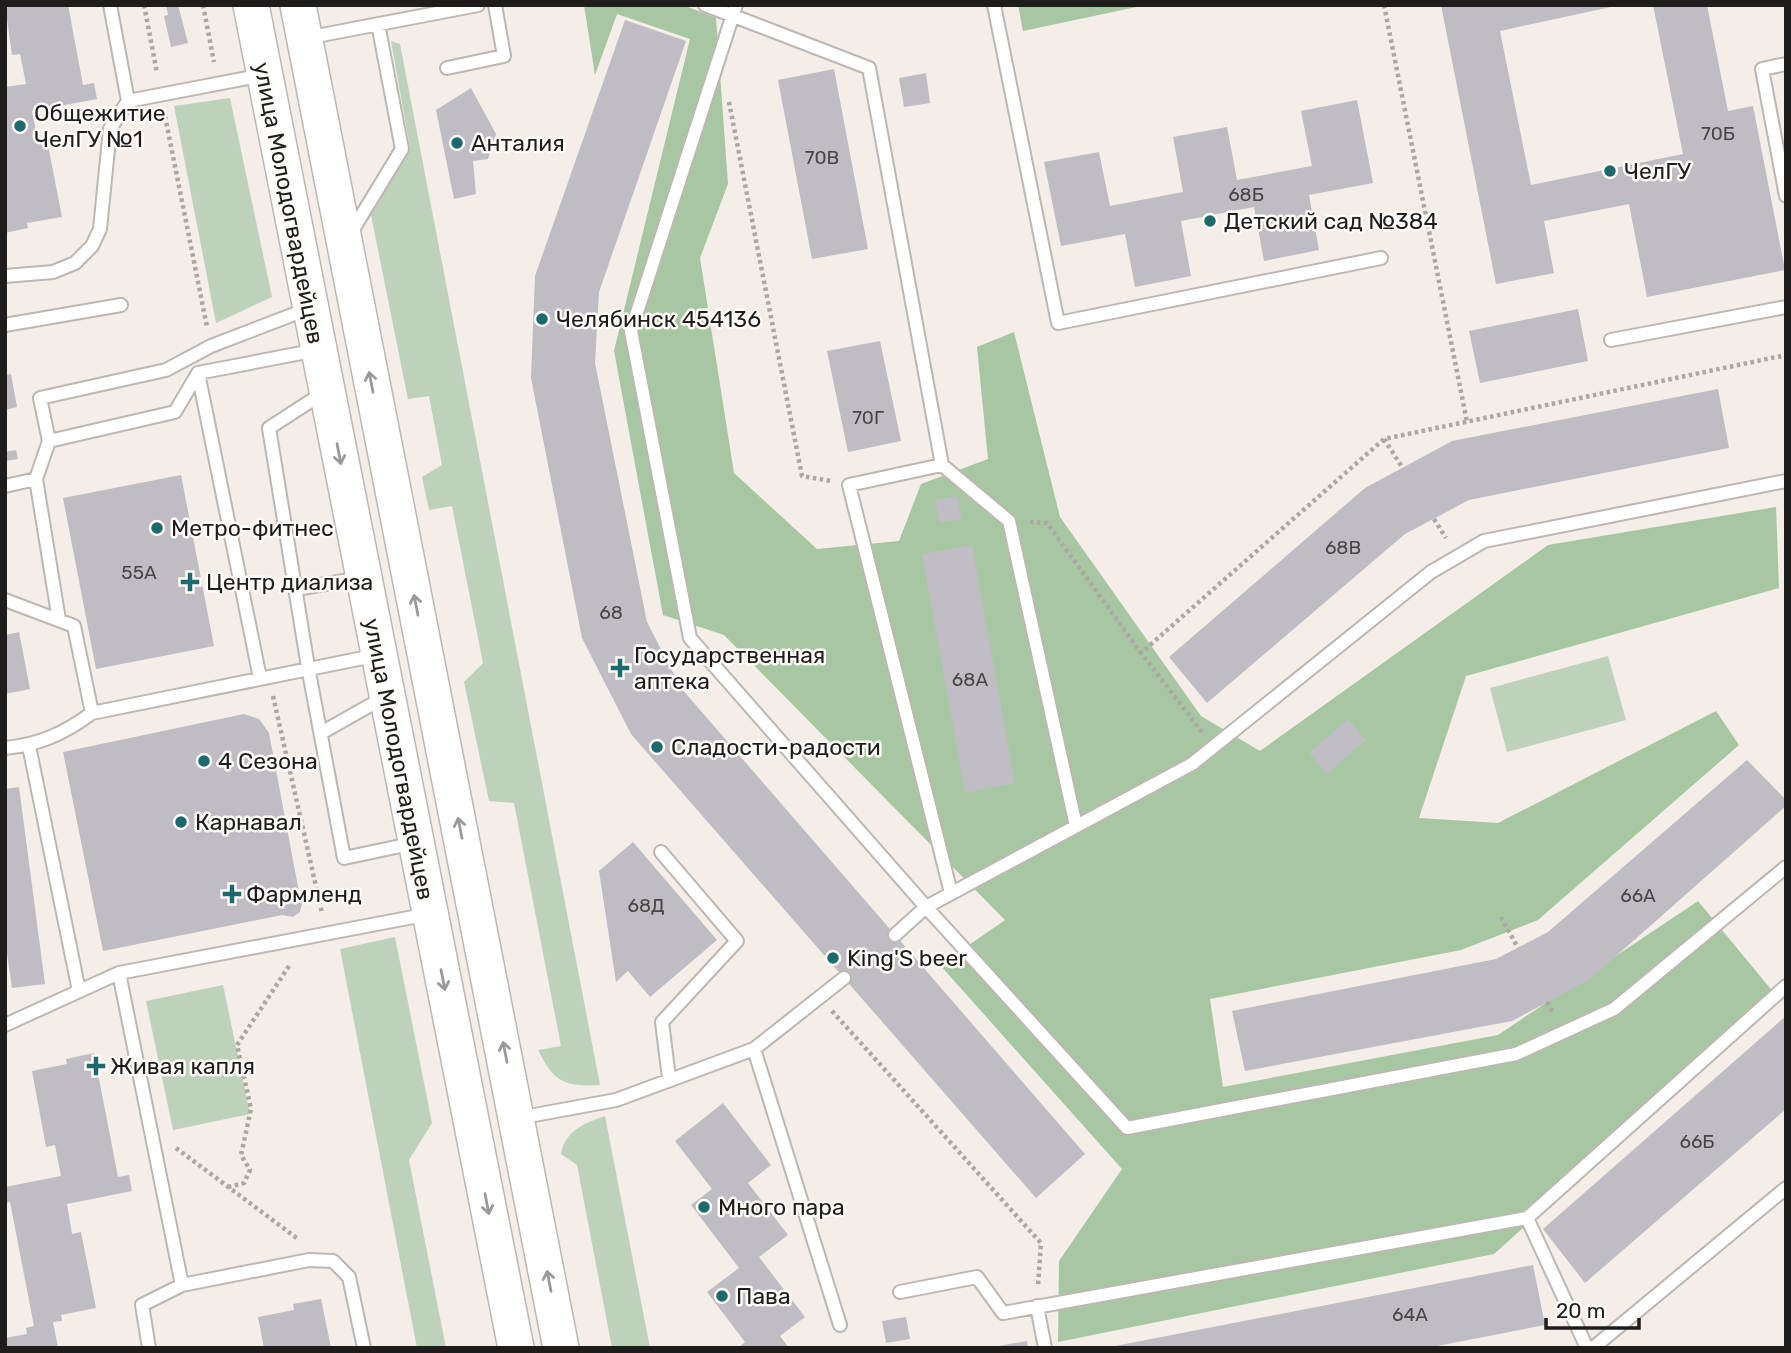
<svg xmlns="http://www.w3.org/2000/svg" width="1791" height="1353" font-family="Rubik,sans-serif">
<style>
.green{fill:#bed2bb}
.forest{fill:#a7c7a2}
.building{fill:#bfbcc3}
.lines{fill:none;stroke-linecap:round;stroke-linejoin:round}
.service-casing{stroke:#bdb7b2;stroke-width:16}
.secondary-casing{stroke:#bdb7b2;stroke-width:38}
.path{stroke:#aca7a3;stroke-width:4.5;stroke-dasharray:3.5 3.5;stroke-linecap:butt}
.service{stroke:#fff;stroke-width:12}
.secondary{stroke:#fff;stroke-width:35}
.oneway{stroke:#9a9998}
.poi-dot{fill:#1d6a6e;stroke:#fffbf8;stroke-width:2.5}
.labels{text-anchor:middle;dominant-baseline:central;stroke-width:5;stroke-linejoin:round;paint-order:stroke}
.number-label{font-size:19px;fill:#474545}
.poi-label{font-size:23px;fill:#1f1d1b;stroke:#fffbf8;text-anchor:start}
.street-label{font-size:23px;fill:#1f1d1b;stroke:#fffbf8}
</style>
<rect width="100%" height="100%" fill="#f4ede8"/>
<path class="green" d="M 391,41 L 400,44 L 600,1085 C 564,1087 554,1082 538,1050 L 561,1046 L 514,803 L 489,801 L 464,682 L 483,663 L 452,506 L 429,510 L 422,477 L 442,465 L 429,396 L 408,399 L 371,215 L 410,148 Z
M 230,98 L 272,297 L 216,323 L 174,106 Z
M 1608,656 L 1626,720 L 1507,752 L 1490,688 Z
M 395,937 L 432,1123 L 409,1160 L 446,1348 L 417,1348 L 340,949 Z
M 223,985 L 250,1114 L 173,1130 L 146,1001 Z
M 605,1116 L 650,1348 L 612,1348 L 577,1165 L 561,1154 C 565,1131 584,1123 605,1116 Z"/>
<path class="forest" d="M 584,5 L 683,5 L 716,18 L 728,184 L 700,258 L 734,473 L 817,549 L 899,541 L 921,484 L 988,459 L 977,347 L 1014,332 L 1060,517 L 1201,716 L 1260,751 L 1548,545 L 1776,507 L 1779,588 L 1466,676 L 1419,818 L 1498,823 L 1716,711 L 1739,745 L 1538,920 L 1461,950 L 1210,999 L 1223,1087 L 1498,1035 L 1698,901 L 1779,999 L 1494,1254 L 1058,1342 L 1059,1261 L 1122,1169 L 940,965 L 1005,920 L 724,635 L 663,615 L 614,351 L 690,39 L 617,14 L 595,75 Z
M 1018,5 L 1146,5 L 1023,31 Z"/>
<path class="building" d="M 5,5 L 68,5 L 83,85 L 94,83 L 97,99 L 32,111 L 38,142 L 47,140 L 62,217 L 27,223 L 28,228 L 5,233 L 5,87 L 26,84 L 20,54 L 12,55 Z
M 166,5 L 178,5 L 188,43 L 171,47 L 164,16 L 168,15 Z
M 1441,5 L 1620,5 L 1500,31 L 1531,185 L 1683,154 L 1653,5 L 1707,5 L 1728,111 L 1753,106 L 1785,270 L 1647,297 L 1629,204 L 1544,221 L 1554,273 L 1496,284 Z
M 625,20 L 686,41 L 599,292 L 595,363 L 647,622 L 681,688 L 1085,1154 L 1036,1198 L 631,734 L 582,638 L 531,378 L 535,276 Z
M 834,69 L 868,249 L 812,259 L 778,80 Z
M 926,73 L 930,103 L 904,107 L 899,78 Z
M 471,88 L 496,134 L 488,159 L 473,161 L 476,194 L 454,199 L 436,110 Z
M 1357,100 L 1373,183 L 1309,195 L 1319,250 L 1264,261 L 1254,207 L 1181,221 L 1191,276 L 1135,287 L 1125,234 L 1061,246 L 1044,162 L 1099,152 L 1110,206 L 1183,192 L 1173,137 L 1227,127 L 1237,180 L 1312,166 L 1301,111 Z
M 1578,309 L 1588,361 L 1480,383 L 1469,331 Z
M 880,341 L 901,441 L 848,452 L 827,351 Z
M 11,374 L 17,407 L 5,410 L 5,375 Z
M 1718,389 L 1729,448 L 1469,500 L 1405,534 L 1207,703 L 1169,657 L 1365,488 L 1452,441 Z
M 16,450 L 18,459 L 5,461 L 5,452 Z
M 181,475 L 214,646 L 96,669 L 63,498 Z
M 957,496 L 962,519 L 939,523 L 935,500 Z
M 972,545 L 1015,783 L 965,793 L 922,554 Z
M 19,632 L 30,689 L 5,694 L 5,635 Z
M 244,714 L 259,719 L 269,733 L 299,892 L 303,900 L 300,912 L 293,917 L 282,915 L 103,951 L 63,752 Z
M 1348,719 L 1366,740 L 1327,774 L 1309,753 Z
M 1747,760 L 1786,800 L 1786,806 L 1589,980 L 1512,1021 L 1245,1071 L 1232,1011 L 1496,959 L 1548,932 Z
M 19,787 L 45,984 L 12,988 L 5,939 L 5,789 Z
M 633,842 L 717,940 L 650,997 L 628,971 L 616,982 L 599,871 Z
M 1786,1016 L 1786,1109 L 1585,1283 L 1543,1229 Z
M 94,1053 L 118,1177 L 129,1175 L 132,1191 L 67,1204 L 72,1234 L 81,1232 L 96,1308 L 61,1315 L 62,1321 L 53,1322 L 58,1348 L 5,1348 L 5,1338 L 27,1334 L 26,1328 L 34,1326 L 10,1202 L 5,1203 L 5,1187 L 61,1176 L 55,1145 L 46,1147 L 32,1071 L 67,1064 L 66,1059 Z
M 723,1103 L 771,1165 L 748,1183 L 788,1235 L 759,1257 L 805,1317 L 780,1336 L 789,1348 L 738,1348 L 745,1342 L 707,1292 L 739,1268 L 691,1205 L 712,1189 L 675,1141 Z
M 1533,1265 L 1545,1325 L 1427,1348 L 1105,1348 Z
M 321,1299 L 331,1348 L 264,1348 L 258,1317 L 294,1310 L 293,1304 Z
M 906,1317 L 910,1339 L 886,1343 L 882,1321 Z
M 1027,1341 L 1028,1348 L 999,1348 L 999,1346 Z"/>
<g class="lines">
<g class="service-casing">
<path id="service" d="M 110,5 L 128,101
M 705,5 L 869,68 L 942,465 L 1009,521 L 1076,826
M 736,5 L 631,331 L 690,638 L 926,907 L 1127,1128 L 1516,1054 L 1614,1009 L 1786,867
M 994,5 L 1058,323 L 1381,258
M 306,38 L 478,5
M 1786,64 L 1762,69 L 1786,196
M 447,68 L 504,56 L 495,5
M 349,236 L 402,149 L 378,24
M 5,276 L 53,272 L 75,263 L 92,246 L 100,229 L 110,129 L 128,101 L 263,75
M 310,308 L 211,346 L 166,370 L 40,398 L 49,441 L 175,412 L 198,373 L 317,350
M 5,325 L 121,305
M 1611,340 L 1786,307
M 198,373 L 260,678
M 323,393 L 269,428 L 308,667 L 344,858 L 415,843
M 942,465 L 849,485 L 951,893
M 36,479 L 49,441
M 5,486 L 36,479 L 59,620
M 296,589 L 361,578
M 5,600 L 74,626 L 92,713
M 321,733 L 383,698
M 29,746 L 79,991
M 5,748 C 39,745 65,733 92,713 L 378,655
M 661,852 L 737,941 L 662,1022 L 669,1078
M 895,935 L 926,907 L 1192,764 L 1431,572 L 1484,541 L 1786,481
M 119,973 L 182,1285 L 309,1260 L 333,1261 L 349,1277 L 364,1348
M 5,1025 L 119,973 L 429,914
M 754,1049 L 844,978
M 518,1118 L 616,1100 L 754,1049 L 840,1325
M 1527,1218 L 1587,1348
M 900,1292 L 977,1277 L 1003,1313 L 1527,1218 L 1786,986
M 1037,1306 L 1045,1348
M 149,1348 L 142,1305 L 182,1285
M 1593,1348 L 1786,1188"/>
</g>
<g class="secondary-casing">
<path id="secondary" d="M 251,5 L 516,1348
M 298,5 L 561,1348"/>
</g>
<path class="path" d="M 144,5 L 157,73
M 203,5 L 214,62
M 1384,5 L 1467,422
M 729,102 L 802,476 L 831,481
M 165,116 L 207,327
M 1384,439 L 1402,467
M 1434,519 L 1446,538
M 1030,522 L 1047,523 L 1141,653
M 273,696 L 322,913
M 1202,732 L 1141,653 L 1384,439 L 1786,355
M 1501,917 L 1518,948
M 1547,1002 L 1553,1013
M 832,1011 L 1041,1243 L 1038,1286
M 176,1148 L 298,1239
M 228,1187 L 244,1183 L 250,1170 L 241,1155 L 251,1109 L 237,1045 L 291,963"/>
<use href="#service" class="service"/>
<use href="#secondary" class="secondary"/>
</g>
<defs><path id="oneway-shaft" d="M-6 0H5M1.5-3L5.5 0L1.5 3" fill="none" stroke-width="1.6" stroke-linecap="round" stroke-linejoin="round" transform="scale(1.75)"/></defs>
<g class="oneway">
<use href="#oneway-shaft" transform="translate(371 382) rotate(-101)"/>
<use href="#oneway-shaft" transform="translate(339 454) rotate(79)"/>
<use href="#oneway-shaft" transform="translate(416 605) rotate(-101)"/>
<use href="#oneway-shaft" transform="translate(460 828) rotate(-101)"/>
<use href="#oneway-shaft" transform="translate(443 980) rotate(79)"/>
<use href="#oneway-shaft" transform="translate(505 1052) rotate(-101)"/>
<use href="#oneway-shaft" transform="translate(487 1204) rotate(79)"/>
<use href="#oneway-shaft" transform="translate(549 1281) rotate(-101)"/>
</g>
<g class="poi-dot">
<circle cx="20" cy="126" r="7"/>
<circle cx="457" cy="143" r="7"/>
<circle cx="1610" cy="171" r="7"/>
<circle cx="1210" cy="221" r="7"/>
<circle cx="542" cy="319" r="7"/>
<circle cx="157" cy="528" r="7"/>
<path d="M186.5 571.5h7v7h7v7h-7v7h-7v-7h-7v-7h7z"/>
<path d="M616.5 657.5h7v7h7v7h-7v7h-7v-7h-7v-7h7z"/>
<circle cx="657" cy="747" r="7"/>
<circle cx="204" cy="761" r="7"/>
<circle cx="181" cy="822" r="7"/>
<path d="M228.5 883.5h7v7h7v7h-7v7h-7v-7h-7v-7h7z"/>
<circle cx="833" cy="958" r="7"/>
<path d="M92.5 1055.5h7v7h7v7h-7v7h-7v-7h-7v-7h7z"/>
<circle cx="704" cy="1207" r="7"/>
<circle cx="722" cy="1296" r="7"/>
</g>
<g class="labels">
<g class="number-label">
<text x="1718" y="133">70Б</text>
<text x="822" y="157">70В</text>
<text x="1246" y="194">68Б</text>
<text x="868" y="417">70Г</text>
<text x="1343" y="547">68В</text>
<text x="139" y="572">55А</text>
<text x="611" y="612">68</text>
<text x="970" y="679">68А</text>
<text x="1638" y="895">66А</text>
<text x="646" y="905">68Д</text>
<text x="1697" y="1141">66Б</text>
<text x="1410" y="1314">64А</text>
</g>
<g class="poi-label">
<text x="34" y="113">Общежитие<tspan x="34" dy="26">ЧелГУ №1</tspan></text>
<text x="471" y="143">Анталия</text>
<text x="1624" y="171">ЧелГУ</text>
<text x="1224" y="221">Детский сад №384</text>
<text x="556" y="319">Челябинск 454136</text>
<text x="171" y="528">Метро-фитнес</text>
<text x="206" y="582">Центр диализа</text>
<text x="634" y="655">Государственная<tspan x="634" dy="26">аптека</tspan></text>
<text x="671" y="747">Сладости-радости</text>
<text x="218" y="761">4 Сезона</text>
<text x="195" y="822">Карнавал</text>
<text x="246" y="894">Фармленд</text>
<text x="847" y="958">King'S beer</text>
<text x="110" y="1066">Живая капля</text>
<text x="718" y="1207">Много пара</text>
<text x="736" y="1296">Пава</text>
</g>
<g class="street-label">
<text transform="translate(289 203) rotate(79)">улица Молодогвардейцев</text>
<text transform="translate(399 759) rotate(79)">улица Молодогвардейцев</text>
</g>
</g>
<rect width="1791" height="1353" fill="none" stroke="#1f1d1b" stroke-width="14"/>
<path d="M1546 1318v10h93v-10" fill="none" stroke="#1f1d1b" stroke-width="3.5"/>
<text x="1556" y="1318" font-size="21" fill="#1f1d1b" stroke="#fffbf8" stroke-width="5" paint-order="stroke">20 m</text>
</svg>
